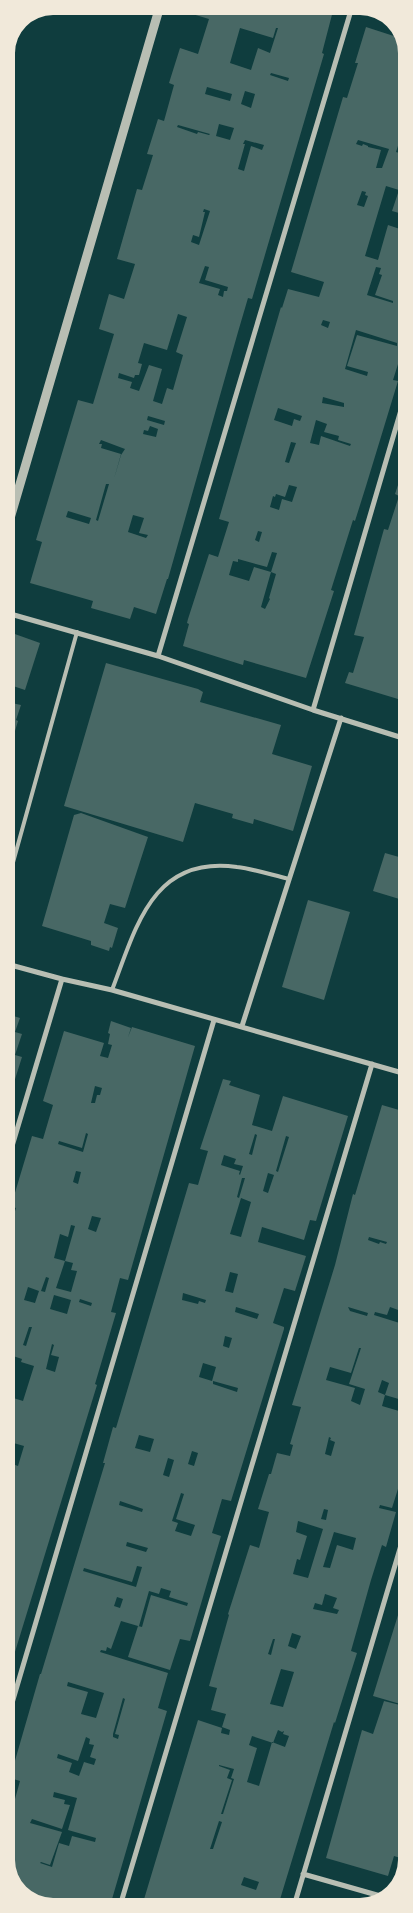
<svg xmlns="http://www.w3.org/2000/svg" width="413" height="1913" font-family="Quicksand,sans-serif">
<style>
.building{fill:#486865;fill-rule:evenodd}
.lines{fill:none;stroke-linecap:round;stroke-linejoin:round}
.service{stroke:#b8beb3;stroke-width:4}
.minor{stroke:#b8beb3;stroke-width:5}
.tertiary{stroke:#b8beb3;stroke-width:9}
</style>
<rect width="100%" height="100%" fill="#0f3d3e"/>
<path class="building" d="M 191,6 L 290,7 L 298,9 L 295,7 L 334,7 L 322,53 L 324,54 L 252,299 L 248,298 L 238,332 L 168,579 L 167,579 L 156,614 L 134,607 L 130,619 L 91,608 L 93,601 L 30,583 L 42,542 L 36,540 L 78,400 L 93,404 L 114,334 L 99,329 L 109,294 L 124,299 L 135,264 L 117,259 L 137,189 L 142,190 L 153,155 L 147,154 L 158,119 L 164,121 L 174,85 L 169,83 L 180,48 L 198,54 L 209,19 L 189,13 ZM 240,28 L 273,38 L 276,28 L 278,28 L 270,53 L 258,48 L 251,70 L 230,63 ZM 271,73 L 289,78 L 288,81 L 270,75 ZM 207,87 L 232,94 L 230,101 L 205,94 ZM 245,91 L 255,94 L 251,108 L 241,104 ZM 219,124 L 234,128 L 230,140 L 216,136 ZM 178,125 L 210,134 L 209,135 L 198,132 L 197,134 L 177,127 ZM 245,140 L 264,145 L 262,150 L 251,146 L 244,171 L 238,169 L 245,144 L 243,144 ZM 204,209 L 210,211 L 199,245 L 191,242 L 193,235 L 199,237 L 205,212 L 203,212 ZM 205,266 L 209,267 L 205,280 L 228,287 L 227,291 L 224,291 L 223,297 L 218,295 L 220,289 L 199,283 ZM 178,314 L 187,317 L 176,352 L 183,355 L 173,390 L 167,388 L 162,404 L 153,401 L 162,369 L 149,365 L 139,391 L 130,388 L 132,382 L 118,378 L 119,373 L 134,378 L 135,375 L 139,375 L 142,364 L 138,363 L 144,343 L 167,350 ZM 148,416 L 165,421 L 164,425 L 147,420 ZM 150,426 L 158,429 L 156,437 L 143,434 L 144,430 L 148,431 ZM 101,440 L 125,449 L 121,455 L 114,479 L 121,454 L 101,448 L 102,444 L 99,444 ZM 106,484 L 109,484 L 98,521 L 96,520 ZM 68,511 L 91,518 L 89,524 L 66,517 ZM 133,515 L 144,518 L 139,533 L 148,535 L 146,538 L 128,532 Z
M 366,27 L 403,39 L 406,44 L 406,67 L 403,77 L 406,78 L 406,128 L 404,127 L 396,152 L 403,154 L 406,147 L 406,172 L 402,184 L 406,185 L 406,215 L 392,211 L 399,190 L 386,186 L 365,256 L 378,260 L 388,225 L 406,231 L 406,346 L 404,345 L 393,380 L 398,381 L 366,486 L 355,521 L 353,520 L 331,590 L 334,591 L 306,678 L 244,660 L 243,665 L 183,646 L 189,624 L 187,623 L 188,619 L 209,554 L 218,557 L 229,522 L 219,519 L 281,307 L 282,308 L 288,289 L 319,297 L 324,282 L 291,272 L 343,97 L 347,98 L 358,63 L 355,63 ZM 358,140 L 389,149 L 382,168 L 376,168 L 381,150 L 368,147 L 368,146 L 363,144 L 362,146 L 356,144 ZM 362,191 L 366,192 L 365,195 L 368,196 L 364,207 L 357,205 ZM 376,267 L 381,268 L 379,274 L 382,275 L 375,295 L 393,301 L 393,303 L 367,295 ZM 323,320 L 330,322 L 328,328 L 321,325 ZM 356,330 L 397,343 L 397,346 L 357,335 L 347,366 L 368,372 L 367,376 L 345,369 ZM 323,397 L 344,403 L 344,407 L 322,403 ZM 278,408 L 302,416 L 300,421 L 294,419 L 292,426 L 274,420 ZM 316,420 L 327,424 L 324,432 L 339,436 L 338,440 L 351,444 L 350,446 L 321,436 L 319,445 L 310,443 ZM 291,442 L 296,443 L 289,463 L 285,462 ZM 289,485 L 297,487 L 292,502 L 282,499 L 279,510 L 270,507 L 273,496 L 275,497 L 276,494 L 285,497 ZM 258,531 L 262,532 L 259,542 L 255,540 ZM 272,552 L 277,553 L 271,572 L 254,567 L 249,581 L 229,575 L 233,561 L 238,562 L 238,559 L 267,567 ZM 271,572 L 276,574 L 269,598 L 270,599 L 265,609 L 261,607 Z
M 406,461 L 406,613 L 401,629 L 406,619 L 406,689 L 401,687 L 398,699 L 345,683 L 349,672 L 353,673 L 364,637 L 354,635 L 384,529 L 388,530 L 399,496 L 395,494 Z
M 12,633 L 40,643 L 25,690 L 7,684 L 7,649 Z
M 106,663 L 198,689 L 203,692 L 200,702 L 281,725 L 272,754 L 312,766 L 293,831 L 254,819 L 253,824 L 232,818 L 233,814 L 195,803 L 183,842 L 64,806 Z
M 7,702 L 21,705 L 16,720 L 18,721 L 12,741 L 15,741 L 7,766 Z
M 81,813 L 148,837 L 125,908 L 110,904 L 104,923 L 118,928 L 112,948 L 110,947 L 109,951 L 91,945 L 91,941 L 42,926 L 74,815 Z
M 385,853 L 406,859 L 406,901 L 373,891 Z
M 308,900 L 350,912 L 324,1000 L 282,987 Z
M 7,1014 L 20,1018 L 15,1032 L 22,1034 L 15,1055 L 22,1057 L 11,1092 L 15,1093 L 7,1119 Z
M 111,1021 L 131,1028 L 128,1037 L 132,1027 L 195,1046 L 128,1280 L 120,1278 L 111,1312 L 116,1313 L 95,1384 L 97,1385 L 22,1629 L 11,1665 L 14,1666 L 7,1688 L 7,1528 L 11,1512 L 10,1511 L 7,1519 L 7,1493 L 10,1493 L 15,1474 L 7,1472 L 7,1462 L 18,1466 L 24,1446 L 10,1442 L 7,1452 L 7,1396 L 23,1401 L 34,1366 L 21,1362 L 22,1359 L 7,1354 L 7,1236 L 16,1208 L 11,1206 L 32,1136 L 43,1139 L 53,1105 L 43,1101 L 64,1031 L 104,1043 L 100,1056 L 108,1058 L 112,1045 L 108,1044 L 110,1034 L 108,1033 ZM 95,1086 L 102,1088 L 100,1095 L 97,1095 L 95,1103 L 91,1103 ZM 86,1133 L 88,1134 L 83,1152 L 58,1144 L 59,1141 L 82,1148 ZM 76,1171 L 81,1172 L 78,1184 L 73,1182 ZM 92,1216 L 101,1218 L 96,1232 L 88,1229 ZM 71,1225 L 75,1226 L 65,1261 L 73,1263 L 71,1270 L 77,1271 L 71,1292 L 56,1288 L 65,1261 L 54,1258 L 60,1234 L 68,1237 ZM 46,1277 L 49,1278 L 45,1292 L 41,1291 ZM 28,1287 L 39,1291 L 35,1303 L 24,1300 ZM 54,1295 L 71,1300 L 67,1314 L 50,1309 ZM 80,1299 L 92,1303 L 91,1306 L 79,1302 ZM 29,1327 L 32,1327 L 26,1346 L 23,1345 ZM 52,1344 L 54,1345 L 51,1355 L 59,1357 L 55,1372 L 46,1369 Z
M 223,1079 L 231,1081 L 229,1085 L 260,1095 L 252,1125 L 272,1131 L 283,1096 L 348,1116 L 316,1221 L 310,1220 L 304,1240 L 262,1227 L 258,1242 L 306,1256 L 295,1291 L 284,1288 L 273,1323 L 284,1327 L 284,1329 L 231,1501 L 222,1499 L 212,1533 L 221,1536 L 190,1641 L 180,1639 L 170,1670 L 128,1657 L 138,1626 L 121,1621 L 111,1649 L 107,1647 L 106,1651 L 101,1650 L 100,1652 L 168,1673 L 158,1708 L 167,1711 L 110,1906 L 47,1906 L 20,1893 L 7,1869 L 7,1816 L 10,1817 L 20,1781 L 10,1778 L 40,1674 L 41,1674 L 105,1463 L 103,1463 L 113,1427 L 116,1428 L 189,1183 L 198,1185 L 208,1151 L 200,1149 ZM 255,1134 L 257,1135 L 252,1155 L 249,1154 ZM 286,1136 L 289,1137 L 278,1172 L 276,1171 ZM 224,1155 L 236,1159 L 234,1164 L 243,1166 L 240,1175 L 239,1174 L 240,1171 L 221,1165 ZM 268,1173 L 274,1175 L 268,1193 L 263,1191 ZM 242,1178 L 245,1178 L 239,1198 L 237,1197 ZM 241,1198 L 251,1202 L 241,1237 L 230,1234 ZM 230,1272 L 238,1274 L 233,1293 L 225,1291 ZM 183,1293 L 206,1300 L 205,1303 L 199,1301 L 198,1304 L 182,1300 ZM 236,1307 L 259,1314 L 257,1319 L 235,1312 ZM 225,1336 L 232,1338 L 229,1348 L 223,1346 ZM 203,1363 L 216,1367 L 212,1381 L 199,1377 ZM 213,1381 L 238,1388 L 237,1392 L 213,1384 ZM 139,1435 L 154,1439 L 150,1452 L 135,1448 ZM 192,1451 L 198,1453 L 194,1466 L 188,1464 ZM 168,1458 L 174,1460 L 169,1477 L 163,1475 ZM 181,1493 L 184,1494 L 176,1519 L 195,1525 L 191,1536 L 175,1531 L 178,1523 L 172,1521 ZM 120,1501 L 143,1509 L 142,1512 L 119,1505 ZM 127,1542 L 148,1548 L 146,1552 L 126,1546 ZM 137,1566 L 142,1567 L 136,1587 L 83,1571 L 84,1568 L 132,1582 ZM 161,1588 L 171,1591 L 169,1597 L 188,1603 L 187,1606 L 151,1595 L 142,1627 L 138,1626 L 139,1626 L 149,1591 L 159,1594 ZM 117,1597 L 123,1599 L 120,1608 L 114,1606 ZM 68,1682 L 104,1693 L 96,1718 L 81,1714 L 88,1692 L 67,1686 ZM 123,1698 L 125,1699 L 115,1734 L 119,1735 L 118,1739 L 113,1737 L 113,1734 ZM 86,1737 L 90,1739 L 89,1744 L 94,1745 L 90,1757 L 96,1759 L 94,1765 L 84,1762 L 79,1776 L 69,1772 L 72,1763 L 57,1758 L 58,1754 L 78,1761 ZM 54,1792 L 77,1798 L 68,1830 L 96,1838 L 95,1842 L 72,1836 L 69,1846 L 59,1843 L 52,1867 L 40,1863 L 41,1862 L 50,1865 L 62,1832 L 30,1823 L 32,1819 L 62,1829 L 70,1805 L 64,1804 L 65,1800 L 53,1797 Z
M 382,1105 L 406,1112 L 406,1320 L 399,1318 L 401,1311 L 390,1307 L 387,1315 L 375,1312 L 374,1315 L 406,1325 L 407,1477 L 402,1476 L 392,1508 L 380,1505 L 379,1508 L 396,1512 L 386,1547 L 382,1545 L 371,1580 L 351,1651 L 357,1653 L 335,1723 L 334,1722 L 278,1906 L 142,1906 L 198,1720 L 222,1728 L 221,1733 L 229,1735 L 230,1730 L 222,1727 L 226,1714 L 211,1710 L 217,1688 L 209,1686 L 229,1615 L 228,1614 L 250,1545 L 259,1548 L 269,1512 L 258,1509 L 269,1474 L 271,1474 L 277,1453 L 290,1456 L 293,1445 L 290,1444 L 301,1407 L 292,1405 L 335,1265 L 353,1194 L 355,1195 ZM 369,1237 L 387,1242 L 386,1244 L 380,1242 L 379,1244 L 368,1240 ZM 348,1307 L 368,1313 L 367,1316 L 350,1311 ZM 359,1348 L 361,1348 L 349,1384 L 365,1389 L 360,1405 L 351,1401 L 355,1388 L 326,1380 L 330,1367 L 351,1373 ZM 382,1380 L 389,1383 L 385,1395 L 378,1392 ZM 385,1395 L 402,1400 L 399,1411 L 382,1406 ZM 329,1437 L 331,1438 L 330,1440 L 335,1442 L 331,1456 L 325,1454 ZM 324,1509 L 328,1510 L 326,1520 L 321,1519 ZM 298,1521 L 323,1529 L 308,1578 L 293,1574 L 297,1559 L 300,1560 L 307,1536 L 296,1532 ZM 334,1532 L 356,1538 L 353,1550 L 337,1545 L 330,1568 L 323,1567 ZM 325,1594 L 337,1598 L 333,1608 L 339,1610 L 337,1614 L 313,1609 L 315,1603 L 322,1605 ZM 292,1633 L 301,1636 L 296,1649 L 288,1646 ZM 273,1639 L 275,1639 L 271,1655 L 268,1654 ZM 281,1669 L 294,1672 L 283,1707 L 270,1704 ZM 278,1730 L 282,1732 L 284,1731 L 283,1734 L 289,1736 L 285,1747 L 272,1742 L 259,1786 L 247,1782 L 257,1748 L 249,1745 L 252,1736 L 273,1743 ZM 219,1765 L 234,1769 L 231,1778 L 234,1779 L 223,1814 L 221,1814 L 232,1780 L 227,1778 L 230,1770 L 219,1766 ZM 219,1821 L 222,1822 L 213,1849 L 210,1849 ZM 244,1877 L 259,1882 L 256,1890 L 241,1885 Z
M 407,1586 L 407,1706 L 373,1696 Z
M 384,1701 L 400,1705 L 407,1711 L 407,1764 L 401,1781 L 407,1783 L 402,1804 L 407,1805 L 407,1814 L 399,1841 L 407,1843 L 407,1860 L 394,1856 L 388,1876 L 326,1858 L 362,1730 L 373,1734 Z"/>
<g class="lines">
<path class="service" d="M 7,884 L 77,632
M 112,990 C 136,928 152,855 237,867 C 254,869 272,875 289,879"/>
<path class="minor" d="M 7,613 L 158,656 L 313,710 L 406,739
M 158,656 L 352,7
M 313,710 L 406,393
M 7,964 L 62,979 L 112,990 L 406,1074
M 242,1026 L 341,718
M 7,1163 L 62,979
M 7,1720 L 214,1020
M 303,1874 L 384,1897
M 120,1906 L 372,1064
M 294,1906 L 407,1525"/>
<path class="tertiary" d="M 6,532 L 160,6"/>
</g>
<path d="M0 0H413V1913H0ZM53 15H360A38 38 0 0 1 398 53V1860A38 38 0 0 1 360 1898H53A38 38 0 0 1 15 1860V53A38 38 0 0 1 53 15Z" fill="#f1e9da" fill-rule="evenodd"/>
</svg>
